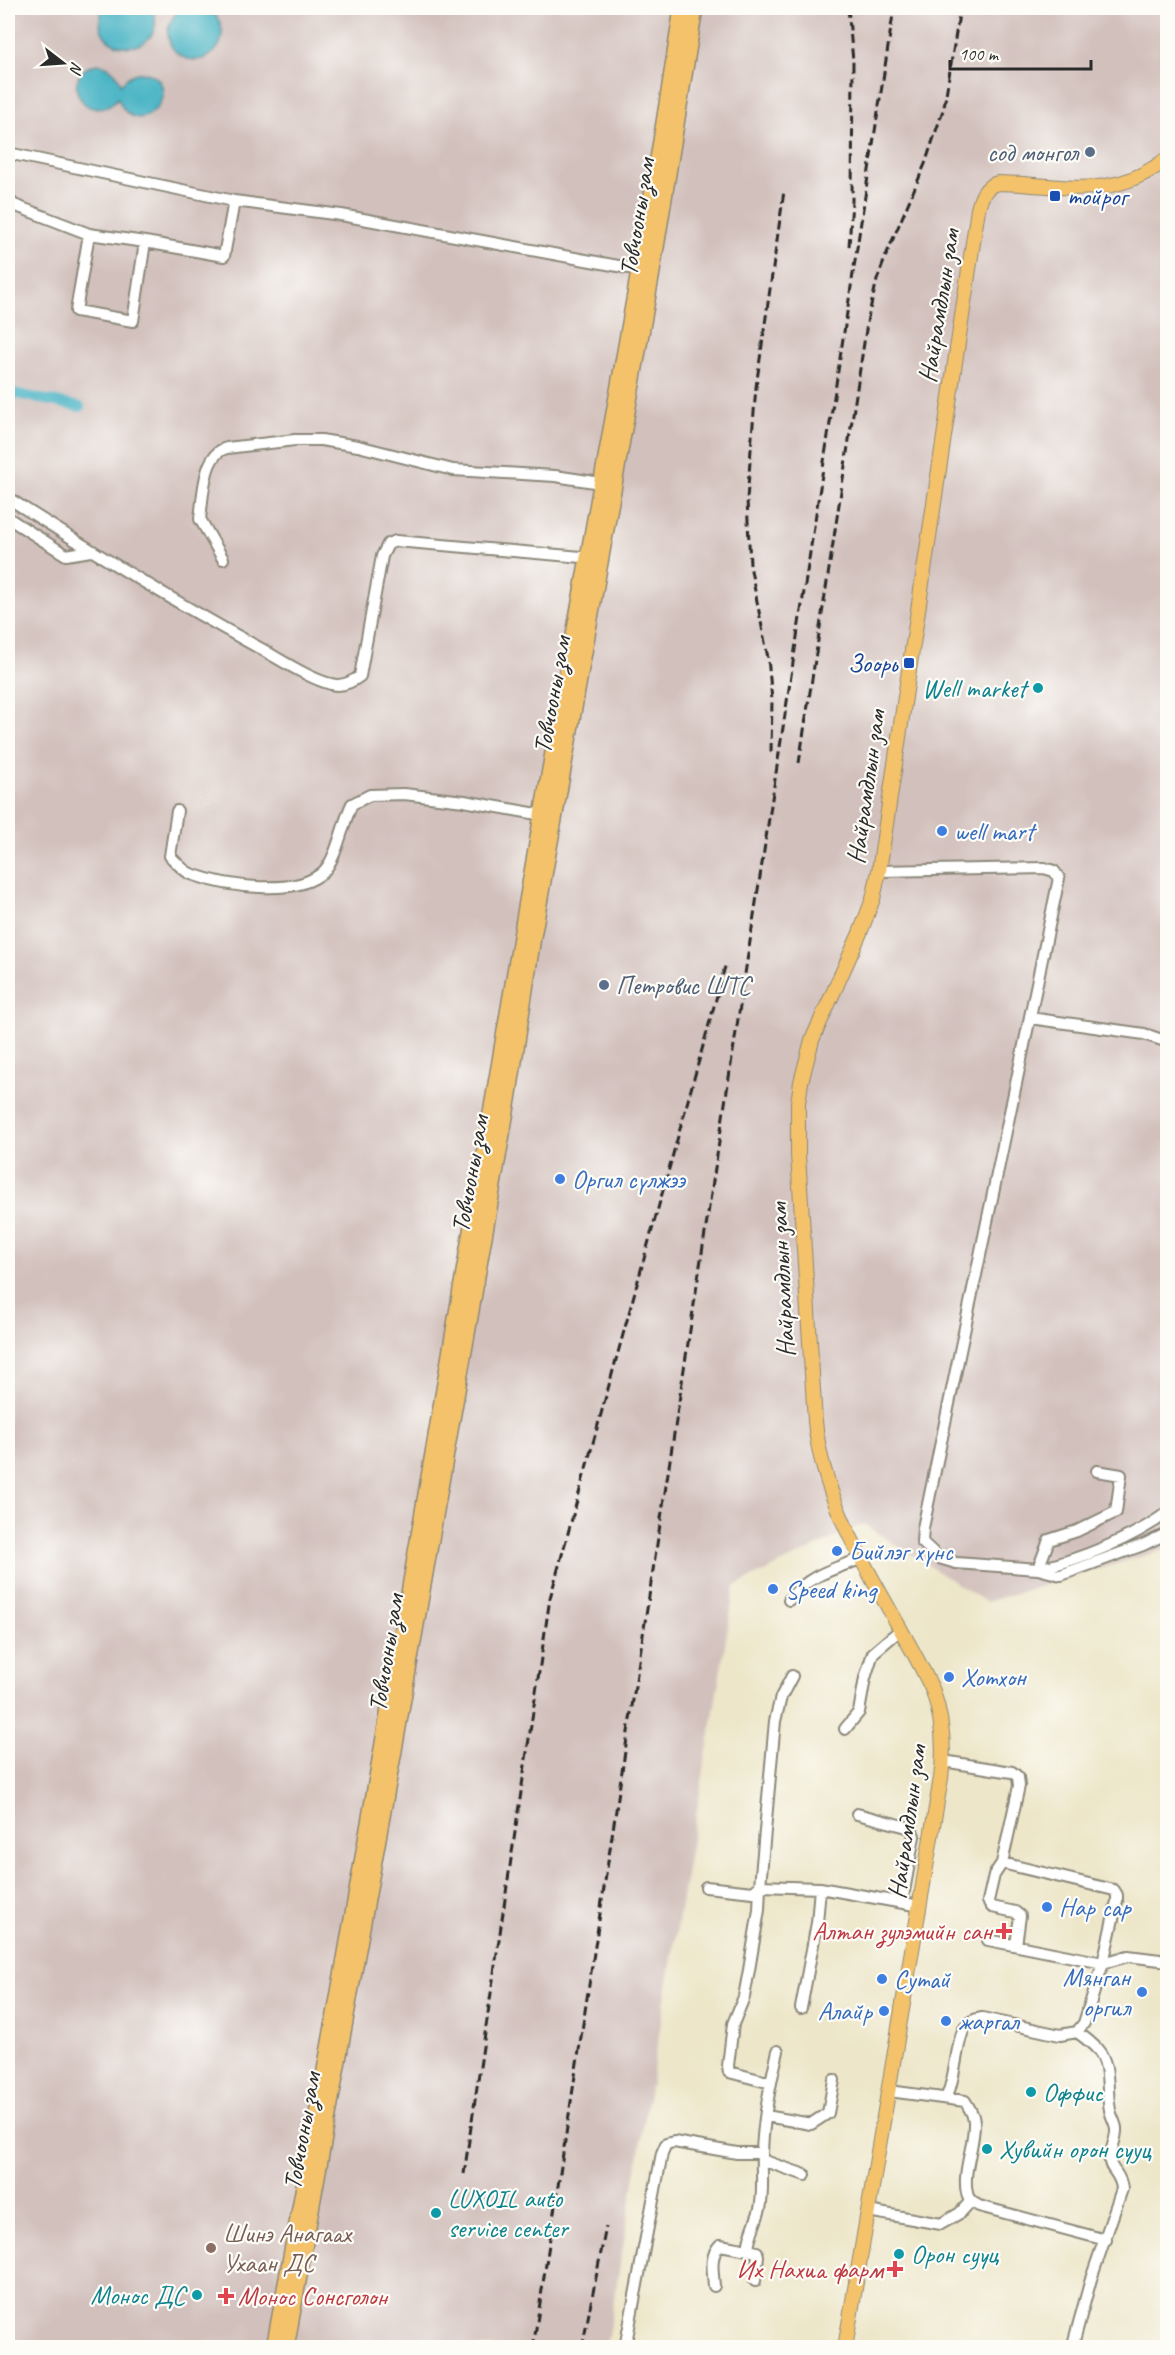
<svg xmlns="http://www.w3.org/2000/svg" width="1175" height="2355" font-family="Caveat,sans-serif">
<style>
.industrial{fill:#d1c0bc}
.water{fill:#47b3c4;stroke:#396f78;stroke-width:1.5}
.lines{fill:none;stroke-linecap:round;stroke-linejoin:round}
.canal{stroke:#47b3c4;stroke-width:10}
.minor-casing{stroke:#8c887a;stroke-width:14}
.major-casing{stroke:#8c887a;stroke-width:16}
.highway-casing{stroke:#8c887a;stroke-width:18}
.minor{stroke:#fff;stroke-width:10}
.major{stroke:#f3c26a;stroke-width:14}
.highway{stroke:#f3c26a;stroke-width:15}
.rail{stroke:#2b2b2b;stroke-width:3;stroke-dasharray:9 4.5;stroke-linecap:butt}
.service-dot{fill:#5c6f8a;stroke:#fdfcf7;stroke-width:2}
.transit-dot{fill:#1a4fb4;stroke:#fdfcf7;stroke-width:2}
.culture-dot{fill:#0f9aa8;stroke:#fdfcf7;stroke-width:2}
.shop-dot{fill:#3f7fe0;stroke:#fdfcf7;stroke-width:2}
.health-dot{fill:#e0444e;stroke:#fdfcf7;stroke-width:2}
.education-dot{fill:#8d6e63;stroke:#fdfcf7;stroke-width:2}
.labels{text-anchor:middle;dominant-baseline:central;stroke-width:4.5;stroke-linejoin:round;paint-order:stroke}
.service-label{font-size:26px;fill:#4e5e75;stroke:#fdfcf7;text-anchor:end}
.transit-label{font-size:26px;fill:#164399;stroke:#fdfcf7;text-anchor:start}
.street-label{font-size:26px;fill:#2b2b2b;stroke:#fdfcf7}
.culture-label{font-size:26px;fill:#0d838f;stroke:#fdfcf7;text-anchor:start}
.shop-label{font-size:26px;fill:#366cbe;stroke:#fdfcf7;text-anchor:start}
.health-label{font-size:26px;fill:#be3a42;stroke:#fdfcf7;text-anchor:end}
.education-label{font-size:26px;fill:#785e54;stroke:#fdfcf7;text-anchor:start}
</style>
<rect width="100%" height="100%" fill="#fdfcf7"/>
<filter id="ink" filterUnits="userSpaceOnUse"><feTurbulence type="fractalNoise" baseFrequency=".0167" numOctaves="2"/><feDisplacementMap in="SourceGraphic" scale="12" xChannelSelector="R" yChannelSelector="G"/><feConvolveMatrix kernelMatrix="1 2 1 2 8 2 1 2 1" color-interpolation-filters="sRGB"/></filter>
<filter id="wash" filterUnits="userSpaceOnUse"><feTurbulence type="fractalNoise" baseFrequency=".008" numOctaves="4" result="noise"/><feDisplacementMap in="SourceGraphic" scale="24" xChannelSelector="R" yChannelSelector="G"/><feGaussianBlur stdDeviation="1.35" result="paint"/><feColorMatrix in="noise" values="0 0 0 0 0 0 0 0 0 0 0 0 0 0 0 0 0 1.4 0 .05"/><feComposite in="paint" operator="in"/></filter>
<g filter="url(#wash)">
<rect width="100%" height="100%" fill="#ede6c9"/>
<path class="industrial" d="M 8,8 L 1167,8 L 1167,1549 L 986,1602 L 863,1524 L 735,1586 L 606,2347 L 8,2348 Z"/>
<path class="water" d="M168 33a27 27 0 1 1 54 0a27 27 0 1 1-54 0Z
M 103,8 L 153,8 C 170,61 84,58 103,8 Z
M 97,64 C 110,65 117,72 121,84 C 128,76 136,71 146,73 C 189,84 138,150 118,98 C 86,132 55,74 97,64 Z"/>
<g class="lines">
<path class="canal" d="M 8,392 L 80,407"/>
</g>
</g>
<g filter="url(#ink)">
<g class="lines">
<g class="minor-casing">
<path id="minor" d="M 8,153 L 234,201 L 341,215 L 640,270
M 8,199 L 14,205 L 89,234
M 145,242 L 89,234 L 76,311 L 133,321 L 145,242 L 224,256 L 234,201
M 8,498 C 88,549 170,599 254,645 C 275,656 309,679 331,684 C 342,687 351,683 360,676 L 382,556 L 388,544 L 396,541 L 593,558
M 8,518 L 66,555 L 91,551
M 223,559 L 200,519 C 203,498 203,453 227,448 L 295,440 L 321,440 L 358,446 L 453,470 L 555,476 L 601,483
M 177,811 L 170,856 C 176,862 183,871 191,874 C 224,886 297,898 324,871 C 337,858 343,822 352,804 L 370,795 L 404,794 L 464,801 L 543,815
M 879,871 L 1044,868 L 1054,871 L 1059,878 L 923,1528 L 922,1542 L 939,1558 L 956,1563 L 1038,1569 L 1061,1575 L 1143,1545 L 1168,1533
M 1030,1018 L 1144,1034 L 1168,1042
M 1097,1471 L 1121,1475 L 1116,1512 L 1077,1531 L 1049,1540 L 1038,1569 C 1079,1560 1134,1538 1168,1512
M 789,1600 C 808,1575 834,1569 863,1558
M 792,1676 L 781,1697 L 775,1721 L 760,1886 L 820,1888 L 920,1906
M 845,1729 L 859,1712 L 865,1678 L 873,1653 L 900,1630
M 943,1761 L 1005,1771 L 1012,1772 L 1018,1777 L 1019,1786 L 1002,1863 L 994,1875 L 988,1901 L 992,1907 L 1015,1912 L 1020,1916 L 1016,1945
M 857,1814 L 911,1828 L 914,1836 L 902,1902
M 760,1886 L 759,1910 L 749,1970 L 744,1997 L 733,2024 L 728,2066 L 729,2072 L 771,2083
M 706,1887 L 753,1892 L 760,1886
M 988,1940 L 1103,1963 L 1128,1956 L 1168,1961
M 801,2008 L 817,1923 L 820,1888
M 889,2091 L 965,2101 C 969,2108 974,2114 974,2122 C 975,2144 962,2172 967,2193 C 968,2200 973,2203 979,2206 L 1106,2240
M 946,2098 C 956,2079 956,2041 965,2027 C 969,2021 975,2019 982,2018 L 1060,2035 L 1077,2032 L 1084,2023 L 1103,1963 L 1117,1901 L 1117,1895 L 1114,1890 L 1002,1863
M 766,2116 L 811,2124 L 828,2113 L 834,2080
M 762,2160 L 805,2175
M 868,2211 L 941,2224 L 960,2213 L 971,2201
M 748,2250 L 757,2252 L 758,2256 L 755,2281
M 714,2286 C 713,2272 709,2256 720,2245 L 748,2250 C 749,2235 756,2223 760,2209 C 764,2191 761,2171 762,2153 C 763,2119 770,2084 778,2051
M 625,2348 L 662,2153 L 666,2144 L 674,2142 L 737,2153 L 762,2153
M 1072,2348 L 1091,2279 L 1122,2189 C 1121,2173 1109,2169 1110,2160 C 1110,2149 1117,2139 1116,2128 C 1115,2122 1111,2116 1110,2110 C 1106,2091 1111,2065 1098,2050 C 1092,2043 1084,2037 1077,2032"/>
</g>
<g class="major-casing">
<path id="major" d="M 845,2348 L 941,1778 C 945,1748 943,1720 933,1691 C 892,1603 824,1520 815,1421 L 798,1155 L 798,1103 L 801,1082 L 812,1040 L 860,933 L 873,899 L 879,871 L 978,209 C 981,197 985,186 998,183 C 1063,184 1111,203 1168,158"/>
</g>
<g class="highway-casing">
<path id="highway" d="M 274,2348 C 362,1878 441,1407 521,937 C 573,627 635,318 682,8
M 286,2348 L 396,1739 L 509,1094 L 533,937 L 651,278 L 695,8"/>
</g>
<use href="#minor" class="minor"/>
<use href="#major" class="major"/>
<use href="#highway" class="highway"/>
<path class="rail" d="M 848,8 L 853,61 L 852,201 L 849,247
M 867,322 L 877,280 L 887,253 L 925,164 L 944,107 L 960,8
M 771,752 L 772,700 L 768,658 L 750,565 L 747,499 L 756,387 L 784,191
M 799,763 L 868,317
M 464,2174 L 550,1598 L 726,963
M 533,2348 L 894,8
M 582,2348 L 606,2227"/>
</g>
</g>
<g class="service-dot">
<circle cx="1090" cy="152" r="6"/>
<circle cx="604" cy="985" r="6"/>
</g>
<g class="transit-dot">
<rect x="1049" y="190" width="12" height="12" rx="3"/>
<rect x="903" y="657" width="12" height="12" rx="3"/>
</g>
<g class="culture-dot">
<circle cx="1038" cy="688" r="6"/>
<circle cx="1031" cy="2092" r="6"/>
<circle cx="987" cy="2149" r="6"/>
<circle cx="436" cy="2213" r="6"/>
<circle cx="899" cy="2254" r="6"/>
<circle cx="197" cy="2295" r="6"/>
</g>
<g class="shop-dot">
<circle cx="942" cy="831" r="6"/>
<circle cx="560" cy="1179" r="6"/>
<circle cx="837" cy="1551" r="6"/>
<circle cx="773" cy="1589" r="6"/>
<circle cx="949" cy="1677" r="6"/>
<circle cx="1047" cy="1907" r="6"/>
<circle cx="882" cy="1979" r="6"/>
<circle cx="1142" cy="1992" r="6"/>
<circle cx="884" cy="2011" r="6"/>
<circle cx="946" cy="2021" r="6"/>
</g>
<g class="health-dot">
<path d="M1001 1922h6v6h6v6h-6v6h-6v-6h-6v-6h6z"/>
<path d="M892 2260h6v6h6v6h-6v6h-6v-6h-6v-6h6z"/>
<path d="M223 2287h6v6h6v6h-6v6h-6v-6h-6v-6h6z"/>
</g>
<circle class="education-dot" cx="211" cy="2248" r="6"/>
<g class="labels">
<g class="service-label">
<text x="1078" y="152">сод монгол</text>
<text x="616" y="985" text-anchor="start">Петровис ШТС</text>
</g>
<g class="transit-label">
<text x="1067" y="196">тойрог</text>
<text x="897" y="663" text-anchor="end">Зоорь</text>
</g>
<g class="street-label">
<text transform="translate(637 217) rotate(-81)">Товчооны зам</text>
<text transform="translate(939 306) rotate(-81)">Найрамдлын зам</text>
<text transform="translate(552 695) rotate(-80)">Товчооны зам</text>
<text transform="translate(866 787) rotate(-82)">Найрамдлын зам</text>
<text transform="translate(470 1174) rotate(-80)">Товчооны зам</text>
<text transform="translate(782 1280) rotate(-93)">Найрамдлын зам</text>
<text transform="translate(386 1653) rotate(-81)">Товчооны зам</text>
<text transform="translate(907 1822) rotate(-82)">Найрамдлын зам</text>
<text transform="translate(302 2131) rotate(-80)">Товчооны зам</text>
</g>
<g class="culture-label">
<text x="1026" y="688" text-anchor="end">Well market</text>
<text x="1043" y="2092">Оффис</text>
<text x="999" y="2149">Хувийн орон сууц</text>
<text x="448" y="2198">LUXOIL auto<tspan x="448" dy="30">service center</tspan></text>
<text x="911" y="2254">Орон сууц</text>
<text x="185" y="2295" text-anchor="end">Монос ДС</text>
</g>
<g class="shop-label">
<text x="954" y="831">well mart</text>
<text x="572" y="1179">Оргил сүлжээ</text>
<text x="849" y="1551">Бийлэг хүнс</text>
<text x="785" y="1589">Speed king</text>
<text x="961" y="1677">Хотхон</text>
<text x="1059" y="1907">Нар сар</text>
<text x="1130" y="1977" text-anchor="end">Мянган<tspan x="1130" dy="30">оргил</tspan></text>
<text x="894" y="1979">Сутай</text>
<text x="872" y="2011" text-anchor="end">Алайр</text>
<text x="958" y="2021">жаргал</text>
</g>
<g class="health-label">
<text x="992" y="1931">Алтан зулэмийн сан</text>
<text x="883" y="2269">Их Нахиа фарм</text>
<text x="238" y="2296" text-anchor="start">Монос Сонсголон</text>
</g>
<g class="education-label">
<text x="223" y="2233">Шинэ Анагаах<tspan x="223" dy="30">Ухаан ДС</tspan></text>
</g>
</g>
<rect width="1175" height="2355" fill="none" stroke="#fdfcf7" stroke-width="30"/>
<g transform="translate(63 63) rotate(107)" stroke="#fdfcf7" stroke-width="4.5" paint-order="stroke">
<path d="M0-4.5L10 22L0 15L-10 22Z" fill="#2b2b2b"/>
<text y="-9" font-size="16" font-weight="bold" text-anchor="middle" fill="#2b2b2b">N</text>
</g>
<path d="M950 60v9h141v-9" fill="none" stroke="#2b2b2b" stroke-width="3"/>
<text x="959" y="60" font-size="18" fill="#2b2b2b" stroke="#fdfcf7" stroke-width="4.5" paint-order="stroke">100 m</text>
</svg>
